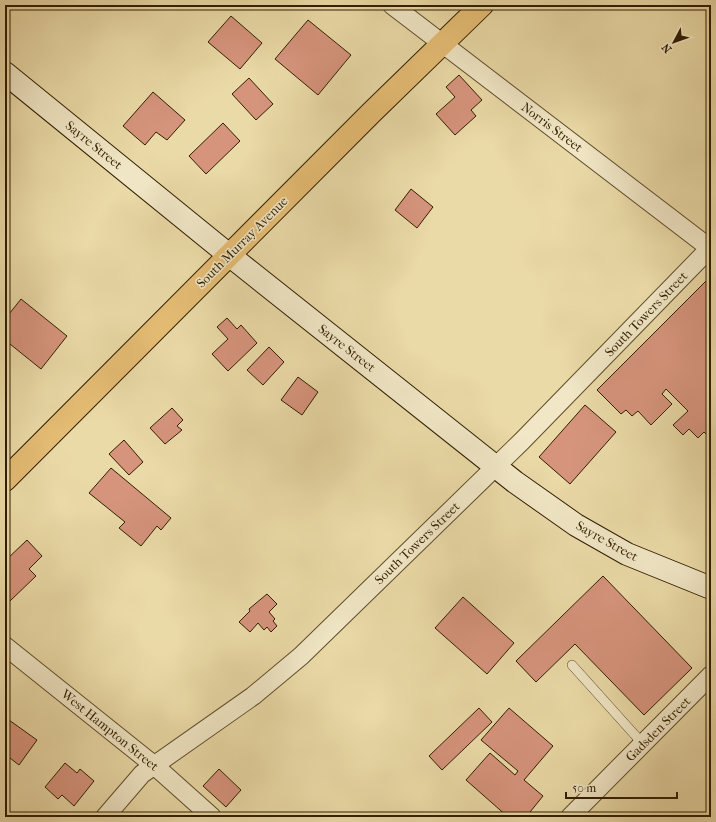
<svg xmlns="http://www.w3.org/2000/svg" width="716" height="822" font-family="'IM FELL French Canon',serif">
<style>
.building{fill:#d6947d;stroke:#311e00}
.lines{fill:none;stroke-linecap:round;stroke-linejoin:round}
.lane-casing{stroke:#5f4d2a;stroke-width:10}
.street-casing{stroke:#5f4d2a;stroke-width:20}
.secondary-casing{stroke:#311e00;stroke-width:24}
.primary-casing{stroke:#311e00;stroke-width:24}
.lane{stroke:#f1e7c6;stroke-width:9}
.street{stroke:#f1e7c6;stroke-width:18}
.secondary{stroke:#f1e7c6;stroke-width:22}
.primary{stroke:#e5bd74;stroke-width:22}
.labels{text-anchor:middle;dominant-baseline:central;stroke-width:3;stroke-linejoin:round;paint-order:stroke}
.street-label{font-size:13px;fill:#311e00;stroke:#f1e7c6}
</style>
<rect width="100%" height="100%" fill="#eadaa7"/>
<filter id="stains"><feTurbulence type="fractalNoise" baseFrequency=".005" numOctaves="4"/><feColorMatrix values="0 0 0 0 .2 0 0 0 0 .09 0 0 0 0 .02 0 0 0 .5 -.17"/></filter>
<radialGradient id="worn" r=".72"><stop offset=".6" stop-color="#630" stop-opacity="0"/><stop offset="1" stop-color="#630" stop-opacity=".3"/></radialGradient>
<path class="building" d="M 231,16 L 262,43 L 240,69 L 208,42 Z
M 308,20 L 351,55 L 318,95 L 275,59 Z
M 459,75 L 482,100 L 471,110 L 476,116 L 455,135 L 436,114 L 455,97 L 446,87 Z
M 249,78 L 273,104 L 256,120 L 232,94 Z
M 153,92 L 185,120 L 167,140 L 156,132 L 145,145 L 123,126 Z
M 223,123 L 240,141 L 206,174 L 189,156 Z
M 411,189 L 433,207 L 417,228 L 395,210 Z
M 711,276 L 711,439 L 704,432 L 698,438 L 689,429 L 683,435 L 673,425 L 688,411 L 666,389 L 662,394 L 672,404 L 651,425 L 638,411 L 632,416 L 626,410 L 621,414 L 597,390 Z
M 21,299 L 67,336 L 41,369 L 5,340 L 5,319 Z
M 227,318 L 237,329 L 241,325 L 257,343 L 228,371 L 212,354 L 228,339 L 217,327 Z
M 269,347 L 284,362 L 263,385 L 247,370 Z
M 298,377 L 318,392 L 302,415 L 281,400 Z
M 585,405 L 616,432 L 570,484 L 539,457 Z
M 172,408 L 183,420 L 177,426 L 182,430 L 165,444 L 150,428 Z
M 124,440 L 143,462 L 129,475 L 109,454 Z
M 111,468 L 171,518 L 161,530 L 157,526 L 141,546 L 119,528 L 125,522 L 89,493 Z
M 27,540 L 42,556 L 29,569 L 36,576 L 10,601 L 5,596 L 5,561 Z
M 603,576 L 692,668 L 644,715 L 575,644 L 536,682 L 516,661 Z
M 267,594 L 277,604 L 269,612 L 275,619 L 273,621 L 277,626 L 271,632 L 267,627 L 264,630 L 258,623 L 250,632 L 239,622 L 250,611 L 249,609 Z
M 463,597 L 514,643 L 487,674 L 435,628 Z
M 479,708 L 492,722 L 442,770 L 429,756 Z
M 509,708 L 553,746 L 524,780 L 543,796 L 526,817 L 508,817 L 466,780 L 490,753 L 515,775 L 518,771 L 481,740 Z
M 9,720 L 37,740 L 19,765 L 6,755 L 5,757 L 5,725 Z
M 65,763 L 77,773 L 80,769 L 94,781 L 74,806 L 62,795 L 58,799 L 45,787 Z
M 219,769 L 241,790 L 226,807 L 203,786 Z"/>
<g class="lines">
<g class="lane-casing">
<path id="lane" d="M 572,665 L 643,744"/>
</g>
<g class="street-casing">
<path id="street" d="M 392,5 L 711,249
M 5,646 L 155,766 L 212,817
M 105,817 L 142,774 L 253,696 L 301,656 L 522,441 L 711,247
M 570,817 L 711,675"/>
</g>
<g class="secondary-casing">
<path id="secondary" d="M 5,73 L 229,255 L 515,482 L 576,525 L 627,554 L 711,588"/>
</g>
<g class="primary-casing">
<path id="primary" d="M 5,480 L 371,113 L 482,5"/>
</g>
<use href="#lane" class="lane"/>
<use href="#street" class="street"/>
<use href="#secondary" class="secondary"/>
<use href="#primary" class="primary"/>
</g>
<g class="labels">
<g class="street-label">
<text transform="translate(552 127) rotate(37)">Norris Street</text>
<text transform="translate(94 145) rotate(39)">Sayre Street</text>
<text transform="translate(242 242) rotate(-45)">South Murray Avenue</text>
<text transform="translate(646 314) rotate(-46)">South Towers Street</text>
<text transform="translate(347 348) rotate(38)">Sayre Street</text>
<text transform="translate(607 541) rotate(29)">Sayre Street</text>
<text transform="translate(417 543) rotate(-44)">South Towers Street</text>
<text transform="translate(658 729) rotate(-45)">Gadsden Street</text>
<text transform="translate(110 730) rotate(39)">West Hampton Street</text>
</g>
</g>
<rect width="716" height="822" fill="none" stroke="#eadaa7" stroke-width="20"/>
<rect x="6" y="6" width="704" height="810" fill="none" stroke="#311e00" stroke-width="2"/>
<rect x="10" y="10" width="696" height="802" fill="none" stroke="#311e00"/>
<g transform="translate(674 42) rotate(229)" stroke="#f1e7c6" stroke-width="3" paint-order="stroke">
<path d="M0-3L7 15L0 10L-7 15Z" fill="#311e00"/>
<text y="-6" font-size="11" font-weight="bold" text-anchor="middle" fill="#311e00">N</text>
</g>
<path d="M566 792v6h111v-6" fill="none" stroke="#311e00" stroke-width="2"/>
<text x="572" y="792" font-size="12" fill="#311e00" stroke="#f1e7c6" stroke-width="3" paint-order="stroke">50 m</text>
<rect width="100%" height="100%" filter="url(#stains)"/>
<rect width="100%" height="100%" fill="url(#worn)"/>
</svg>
